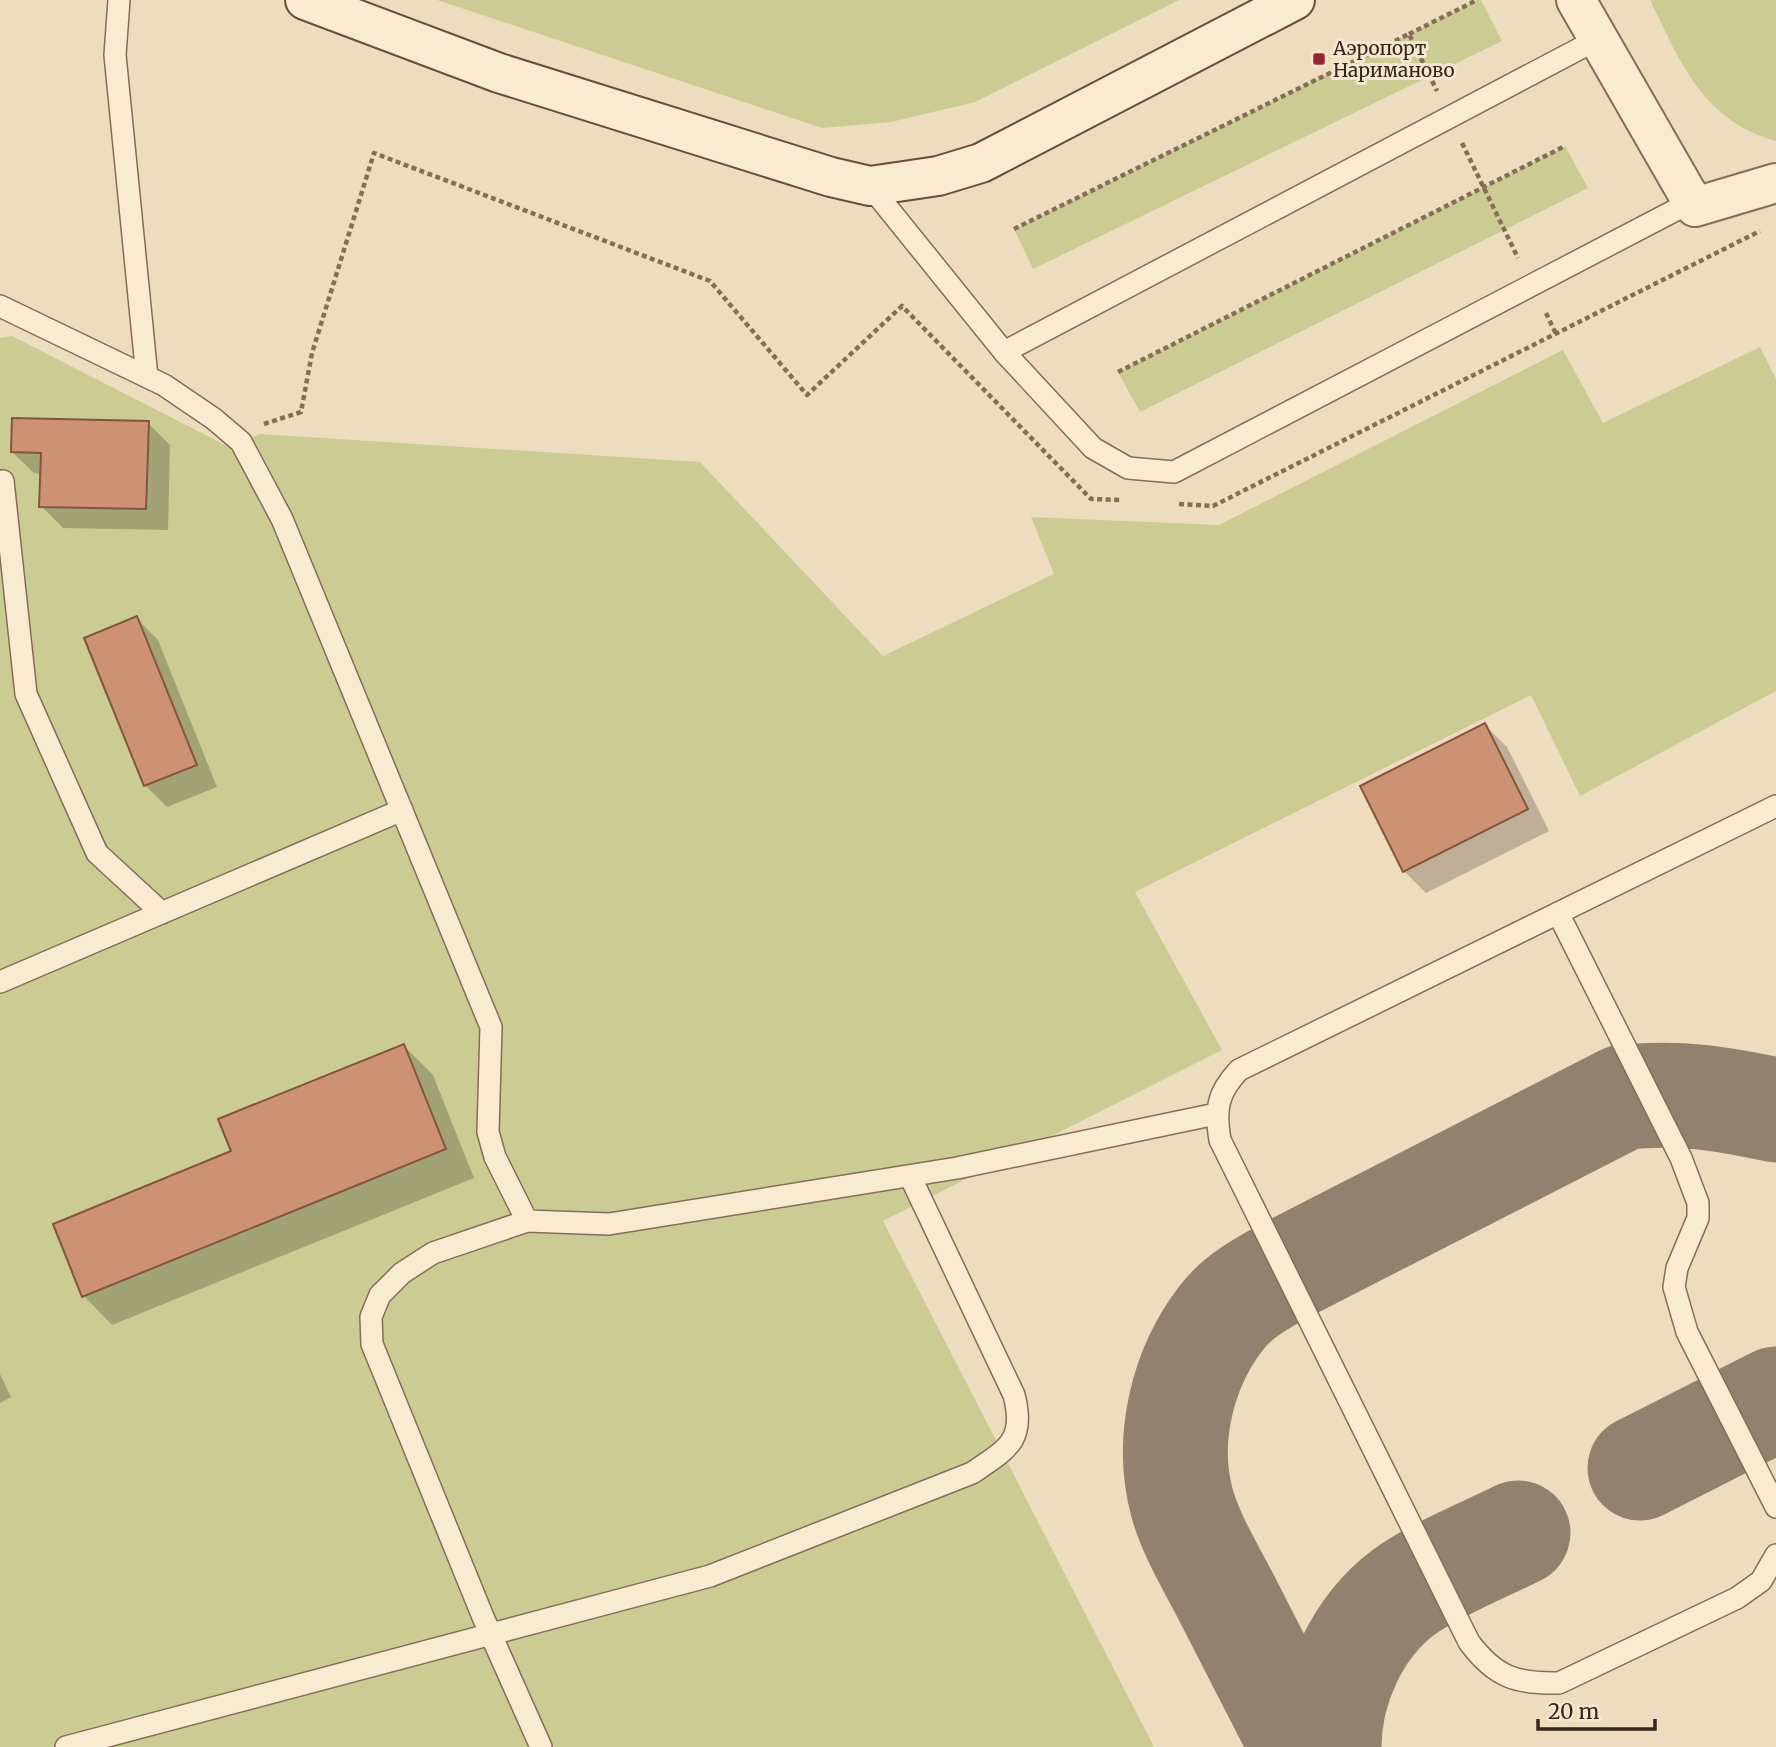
<svg xmlns="http://www.w3.org/2000/svg" width="1776" height="1747" font-family="Merriweather,serif">
<style>
.green{fill:#cacc93}
.shadow{fill:#0003}
.lines{fill:none;stroke-linecap:round;stroke-linejoin:round}
.taxiway{stroke:#92816e;stroke-width:105}
.building{fill:#cd9174;stroke:#86533d;stroke-width:2}
.service-casing{stroke:#876c57;stroke-width:24}
.minor-casing{stroke:#876c57;stroke-width:42}
.secondary-casing{stroke:#684d3b;stroke-width:42}
.path{stroke:#876c57;stroke-width:4.5;stroke-dasharray:5 3.5;stroke-linecap:butt}
.service{stroke:#f9ead2;stroke-width:21}
.minor{stroke:#f9ead2;stroke-width:38}
.secondary{stroke:#f9ead2;stroke-width:38}
.poi-dot{fill:#962732;stroke:#f5e7cf;stroke-width:2.5}
.labels{text-anchor:middle;dominant-baseline:central;stroke-width:6;stroke-linejoin:round;paint-order:stroke}
.poi-label{font-size:19px;fill:#36261c;stroke:#f5e7cf;text-anchor:start}
</style>
<rect width="100%" height="100%" fill="#eedcbf"/>
<path class="green" d="M 437,0 L 1179,0 L 975,102 L 891,122 L 822,128 Z
M 1477,0 L 1481,0 L 1502,41 L 1033,269 L 1014,229 Z
M 1650,0 L 1776,0 L 1776,141 C 1702,120 1681,63 1650,0 Z
M 1565,146 L 1588,188 L 1140,412 L 1118,372 Z
M 12,336 L 229,447 L 260,434 L 700,462 L 883,656 L 1054,574 L 1031,517 L 1219,525 L 1563,350 L 1603,423 L 1760,347 L 1776,379 L 1776,691 L 1580,796 L 1531,695 L 1135,892 L 1222,1050 L 883,1221 L 1154,1747 L 0,1747 L 0,338 Z"/>
<path class="shadow" d="M 148,423 L 170,445 L 168,530 L 63,528 L 41,506 L 42,474 L 34,473 L 12,452 Z
M 136,618 L 158,640 L 217,787 L 167,807 L 145,785 Z
M 1485,725 L 1507,747 L 1549,831 L 1426,893 L 1404,871 Z
M 404,1046 L 433,1075 L 474,1178 L 112,1325 L 84,1296 L 233,1152 Z
M 0,1374 L 11,1397 L 0,1403 Z"/>
<g class="lines">
<path class="taxiway" d="M 1640,1468 L 1776,1399
M 1303,1747 C 1277,1696 1251,1646 1225,1595 C 1210,1566 1191,1535 1182,1503 C 1165,1440 1182,1368 1222,1317 C 1238,1296 1264,1282 1286,1270 L 1624,1097 C 1682,1092 1719,1098 1776,1110
M 1329,1747 C 1329,1689 1357,1627 1404,1592 C 1434,1570 1484,1550 1518,1533"/>
</g>
<path class="building" d="M 12,418 L 149,421 L 146,509 L 39,507 L 41,453 L 11,452 Z
M 137,616 L 197,765 L 144,786 L 84,638 Z
M 1485,723 L 1528,809 L 1403,872 L 1360,786 Z
M 404,1044 L 446,1149 L 82,1297 L 53,1224 L 231,1151 L 218,1119 Z"/>
<g class="lines">
<g class="service-casing">
<path id="service" d="M 119,0 L 115,55 L 147,377
M 870,186 L 1004,352 L 1093,448 L 1128,468 L 1174,472 L 1691,202
M 0,306 L 164,385 L 214,419 L 241,442 L 282,519 L 491,1027 L 488,1132 L 495,1157 L 527,1221
M 1004,352 L 1596,40
M 3,481 L 26,694 L 97,853 L 162,913
M 1776,806 L 1239,1070 C 1217,1093 1215,1110 1220,1140 L 1469,1642 C 1495,1677 1516,1684 1559,1683 L 1737,1598 L 1761,1581 L 1776,1555
M 1558,913 L 1681,1158 L 1698,1203 L 1698,1218 L 1677,1268 L 1674,1287 L 1687,1332 L 1776,1507
M 0,982 L 402,810
M 66,1747 L 710,1576 L 972,1473 C 1007,1449 1026,1441 1014,1395 L 910,1176
M 541,1747 L 483,1617 L 372,1344 L 371,1317 L 380,1295 L 402,1273 L 433,1253 L 527,1221 L 609,1224 L 957,1168 L 1216,1114"/>
</g>
<g class="minor-casing">
<path id="minor" d="M 1576,0 L 1695,207 L 1776,183"/>
</g>
<g class="secondary-casing">
<path id="secondary" d="M 305,0 L 499,73 L 831,177 L 870,186 L 938,176 L 981,163 L 1295,0"/>
</g>
<path class="path" d="M 1409,34 L 1477,0
M 1462,143 L 1518,258
M 1014,229 L 1409,34 L 1437,91
M 1546,313 L 1556,334
M 1118,372 L 1565,146
M 264,424 L 301,412 L 312,353 L 374,153 L 710,281 L 807,395 L 902,306 L 1091,499 L 1121,500
M 1179,504 L 1213,506 L 1760,231"/>
<use href="#service" class="service"/>
<use href="#minor" class="minor"/>
<use href="#secondary" class="secondary"/>
</g>
<rect class="poi-dot" x="1312" y="52" width="14" height="14" rx="3.5"/>
<g class="labels">
<g class="poi-label">
<text x="1333" y="48">Аэропорт<tspan x="1333" dy="22">Нариманово</tspan></text>
</g>
</g>
<path d="M1538 1719v10h117v-10" fill="none" stroke="#36261c" stroke-width="3.5"/>
<text x="1548" y="1719" font-size="21" fill="#36261c" stroke="#f5e7cf" stroke-width="5" paint-order="stroke">20 m</text>
</svg>
